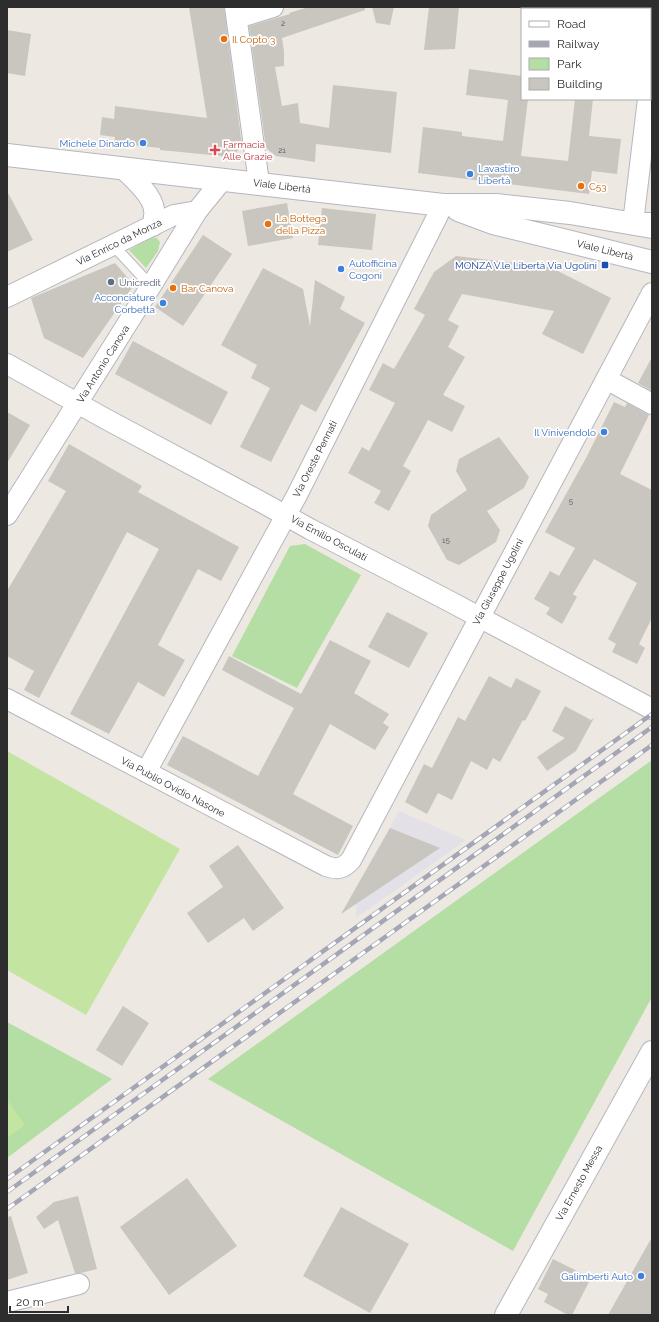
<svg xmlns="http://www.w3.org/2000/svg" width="659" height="1322" font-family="Raleway,sans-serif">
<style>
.industrial{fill:#e3e1e7}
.green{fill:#b5dea4}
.pitch{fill:#c4e4a1}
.building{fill:#c9c6bf}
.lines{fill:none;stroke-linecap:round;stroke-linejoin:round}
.service-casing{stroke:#b5b6bf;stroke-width:12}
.minor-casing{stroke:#b5b6bf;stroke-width:22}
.tertiary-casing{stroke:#b5b6bf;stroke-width:24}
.secondary-casing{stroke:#b5b6bf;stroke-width:24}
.service{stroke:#fff;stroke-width:10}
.minor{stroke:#fff;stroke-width:20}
.tertiary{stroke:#fff;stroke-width:22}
.secondary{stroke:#fff;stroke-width:22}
.rail-casing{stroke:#a4a6b5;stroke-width:4.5}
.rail{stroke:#fff;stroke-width:3;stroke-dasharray:9;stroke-linecap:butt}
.food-dot{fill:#e8710a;stroke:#fff;stroke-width:1.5}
.shop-dot{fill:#3f7fe0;stroke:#fff;stroke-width:1.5}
.health-dot{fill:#e0444e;stroke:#fff;stroke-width:1.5}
.transit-dot{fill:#1a4fb4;stroke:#fff;stroke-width:1.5}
.service-dot{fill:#5c6f8a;stroke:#fff;stroke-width:1.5}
.labels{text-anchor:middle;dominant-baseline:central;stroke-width:3.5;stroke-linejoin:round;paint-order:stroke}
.number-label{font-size:8px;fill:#545352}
.food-label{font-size:10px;fill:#c56008;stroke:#fff;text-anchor:start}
.shop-label{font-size:10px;fill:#366cbe;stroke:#fff;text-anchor:end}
.health-label{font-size:10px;fill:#be3a42;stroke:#fff;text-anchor:start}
.street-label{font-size:10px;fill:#2d2d2d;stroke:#fff}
.transit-label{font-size:10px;fill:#164399;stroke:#fff;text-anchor:end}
.service-label{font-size:10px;fill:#4e5e75;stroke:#fff;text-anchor:start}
</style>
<rect width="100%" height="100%" fill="#ede8e1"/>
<path class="industrial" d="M 399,811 L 466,840 L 356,918 L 356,904 L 349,900 Z"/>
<path class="green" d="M 152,237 L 157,238 L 160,242 L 158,251 L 146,268 L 129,250 Z
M 305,544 L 361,575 L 297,688 L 232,656 L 290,546 Z
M 652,760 L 652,997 L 513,1251 L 208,1079 Z
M 7,1022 L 112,1079 L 7,1158 Z"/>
<path class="pitch" d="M 7,751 L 180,849 L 86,1015 L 7,970 Z
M 7,1100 L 25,1125 L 7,1138 Z"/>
<path class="building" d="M 189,7 L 224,7 L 242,146 L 232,157 L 160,150 L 160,148 L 114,143 L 115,137 L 100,135 L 102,117 L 114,119 L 115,106 L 207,118 Z
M 309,7 L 365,7 L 365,10 L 282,38 L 284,51 L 284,66 L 275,67 L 282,106 L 298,103 L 300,123 L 329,128 L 333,85 L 397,92 L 391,153 L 316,144 L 315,162 L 276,156 L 266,148 L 249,26 L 290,14 L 289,13 Z
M 372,7 L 394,7 L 390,25 L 376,23 Z
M 429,7 L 459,7 L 455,49 L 424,50 Z
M 7,30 L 31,34 L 25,76 L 7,73 Z
M 469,69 L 522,76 L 522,99 L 528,99 L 521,156 L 568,161 L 575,99 L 593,99 L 589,136 L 621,139 L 617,174 L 592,171 L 589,194 L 418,173 L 423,127 L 462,132 L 462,136 L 503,141 L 508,100 L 466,95 Z
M 7,191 L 33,240 L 7,252 Z
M 287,203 L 293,238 L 248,246 L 242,211 Z
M 322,208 L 376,214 L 372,250 L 318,245 Z
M 203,235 L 232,254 L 183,326 L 155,307 Z
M 456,256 L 550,267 L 611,298 L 583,354 L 542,334 L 554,311 L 462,294 L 448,320 L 459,326 L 448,347 L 465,357 L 443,395 L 465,406 L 452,432 L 428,420 L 403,466 L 411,471 L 389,511 L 374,503 L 381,491 L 348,473 L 362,447 L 369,451 L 395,403 L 369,390 L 383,363 L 394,369 L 425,315 L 414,309 L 434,272 Z
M 115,263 L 134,285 L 83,358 L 44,338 L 31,298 Z
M 263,268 L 303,289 L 310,326 L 315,280 L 345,297 L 340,309 L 365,323 L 316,412 L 301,404 L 271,462 L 240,447 L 270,388 L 251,378 L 257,365 L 221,345 Z
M 133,341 L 228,392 L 211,425 L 115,374 Z
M 652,357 L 652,391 L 638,383 Z
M 614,402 L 625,407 L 627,403 L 649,415 L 620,474 L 652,490 L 652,618 L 639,644 L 645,648 L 637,664 L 612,652 L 616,644 L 608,639 L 637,583 L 594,559 L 573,594 L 577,597 L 562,624 L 546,614 L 550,608 L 534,599 L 550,571 L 559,576 L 575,548 L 545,532 L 586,458 Z
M 7,412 L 30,425 L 7,463 Z
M 499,437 L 529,477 L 524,488 L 487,511 L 500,530 L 496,542 L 459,565 L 447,560 L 428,526 L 431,515 L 467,490 L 456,471 L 459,459 Z
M 69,444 L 142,486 L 138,492 L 239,547 L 221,581 L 198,569 L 158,645 L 185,660 L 164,697 L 138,682 L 109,734 L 70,714 L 159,549 L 127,532 L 39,698 L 24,690 L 34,671 L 7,656 L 7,591 L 66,491 L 48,481 Z
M 387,612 L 428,633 L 409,668 L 368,647 Z
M 330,640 L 371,661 L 354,693 L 389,714 L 383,723 L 389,727 L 375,750 L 330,724 L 293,794 L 353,826 L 338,855 L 167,765 L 183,736 L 258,776 L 294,708 L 222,670 L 229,656 L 301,694 Z
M 489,676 L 511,688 L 516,678 L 541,691 L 525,721 L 523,720 L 500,762 L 493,758 L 487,770 L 471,761 L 452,800 L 438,793 L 427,814 L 405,802 L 424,764 L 432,768 L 458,717 L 465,721 Z
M 565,706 L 591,720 L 594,718 L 576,751 L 547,771 L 537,757 L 565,738 L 552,731 Z
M 390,828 L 440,848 L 341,914 Z
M 238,845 L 284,908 L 253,931 L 244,918 L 208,943 L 187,913 L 223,887 L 209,866 Z
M 123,1006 L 149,1023 L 122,1066 L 96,1050 Z
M 187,1178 L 237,1246 L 169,1295 L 120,1227 Z
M 78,1196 L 97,1269 L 81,1273 L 75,1273 L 58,1220 L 44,1229 L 36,1217 L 54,1202 Z
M 341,1207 L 409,1244 L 370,1313 L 303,1276 Z
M 11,1216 L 28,1273 L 7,1280 L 7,1217 Z
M 652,1237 L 652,1315 L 608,1315 Z
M 553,1259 L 591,1278 L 572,1315 L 568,1315 L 544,1302 L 548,1294 L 538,1289 Z"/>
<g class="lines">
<g class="service-casing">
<path id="service" d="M 113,245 L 151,286"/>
</g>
<g class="minor-casing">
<path id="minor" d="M 235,7 L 259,183
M 237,18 L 273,7
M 650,85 L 652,69
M 648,99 L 633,223 L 650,223
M 121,167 C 132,177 153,195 154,210 C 155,214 153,221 153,226
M 7,297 L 174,215 L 197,211
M 7,364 L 104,418 L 263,503 L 310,529 L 449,601 L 652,709
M 606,379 L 652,404
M 7,515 L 151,286 L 197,211 L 223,179
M 7,699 L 326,866 C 337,870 343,869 351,860 L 652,293
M 146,772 L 297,495 L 443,205
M 7,1302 L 79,1284"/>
</g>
<g class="tertiary-casing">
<path id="tertiary" d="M 506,1315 L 652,1052"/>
</g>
<g class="secondary-casing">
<path id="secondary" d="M 7,155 L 443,205 L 496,205 L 570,213 L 652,227
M 458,210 L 493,223 L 652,262"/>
</g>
<use href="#service" class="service"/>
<use href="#minor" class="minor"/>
<use href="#tertiary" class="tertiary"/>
<use href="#secondary" class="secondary"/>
<g class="rail-casing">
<path id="rail" d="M 7,1179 L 652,714
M 7,1192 L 652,727
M 7,1209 L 652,745"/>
</g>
<use href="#rail" class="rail"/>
</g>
<g class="food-dot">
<circle cx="224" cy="39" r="4"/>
<circle cx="581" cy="186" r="4"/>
<circle cx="268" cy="224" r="4"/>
<circle cx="173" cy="288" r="4"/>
</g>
<g class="shop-dot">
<circle cx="143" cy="143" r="4"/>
<circle cx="470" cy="174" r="4"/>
<circle cx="341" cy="269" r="4"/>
<circle cx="163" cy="303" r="4"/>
<circle cx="604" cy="432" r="4"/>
<circle cx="641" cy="1276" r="4"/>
</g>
<path class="health-dot" d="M213 144h4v4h4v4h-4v4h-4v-4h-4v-4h4z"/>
<rect class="transit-dot" x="601" y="261" width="8" height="8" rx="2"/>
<circle class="service-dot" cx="111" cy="282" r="4"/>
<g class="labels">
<g class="number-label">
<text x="283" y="23">2</text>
<text x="282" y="150">21</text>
<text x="571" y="501">5</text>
<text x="446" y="540">15</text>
</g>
<g class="food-label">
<text x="232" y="39">Il Copto 3</text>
<text x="589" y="186">C53</text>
<text x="276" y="218">La Bottega<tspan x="276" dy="12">della Pizza</tspan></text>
<text x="181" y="288">Bar Canova</text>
</g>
<g class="shop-label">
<text x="135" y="143">Michele Dinardo</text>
<text x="478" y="168" text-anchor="start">Lavastiro<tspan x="478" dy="12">Libertà</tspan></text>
<text x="349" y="263" text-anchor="start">Autofficina<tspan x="349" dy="12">Cogoni</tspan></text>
<text x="155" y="297">Acconciature<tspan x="155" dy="12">Corbetta</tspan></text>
<text x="596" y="432">Il Vinivendolo</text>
<text x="633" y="1276">Galimberti Auto</text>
</g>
<g class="health-label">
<text x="223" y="144">Farmacia<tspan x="223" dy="12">Alle Grazie</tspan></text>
</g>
<g class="street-label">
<text transform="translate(282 186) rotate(7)">Viale Libertà</text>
<text transform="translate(119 242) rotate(-26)">Via Enrico da Monza</text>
<text transform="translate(605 250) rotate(14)">Viale Libertà</text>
<text transform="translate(103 364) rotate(-58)">Via Antonio Canova</text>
<text transform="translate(315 459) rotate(-63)">Via Oreste Pennati</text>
<text transform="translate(329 538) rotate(28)">Via Emilio Osculati</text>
<text transform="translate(498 582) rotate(-62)">Via Giuseppe Ugolini</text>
<text transform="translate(173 787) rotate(28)">Via Publio Ovidio Nasone</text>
<text transform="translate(579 1183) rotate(-61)">Via Ernesto Messa</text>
</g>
<g class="transit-label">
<text x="597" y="265">MONZA V.le Libertà Via Ugolini</text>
</g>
<g class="service-label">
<text x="119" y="282">Unicredit</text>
</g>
</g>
<rect width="659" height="1322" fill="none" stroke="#2d2d2d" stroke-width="16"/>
<rect x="521" y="8" width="130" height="92" fill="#ffffff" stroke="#ababab"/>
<rect x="529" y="21" width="20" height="6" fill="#ffffff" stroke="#ababab"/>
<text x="557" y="28" font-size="12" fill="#2d2d2d">Road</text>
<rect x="529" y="41" width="20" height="6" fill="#a4a6b5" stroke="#ababab"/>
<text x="557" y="48" font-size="12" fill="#2d2d2d">Railway</text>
<rect x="529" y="58" width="20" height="12" fill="#b5dea4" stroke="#ababab"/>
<text x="557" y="68" font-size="12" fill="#2d2d2d">Park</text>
<rect x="529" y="78" width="20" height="12" fill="#c9c6bf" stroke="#ababab"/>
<text x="557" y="88" font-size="12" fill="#2d2d2d">Building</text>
<path d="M10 1306v6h58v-6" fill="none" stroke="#2d2d2d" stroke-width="2"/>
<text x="16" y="1306" font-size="12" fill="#2d2d2d" stroke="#ffffff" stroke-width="3" paint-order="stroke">20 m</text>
</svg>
